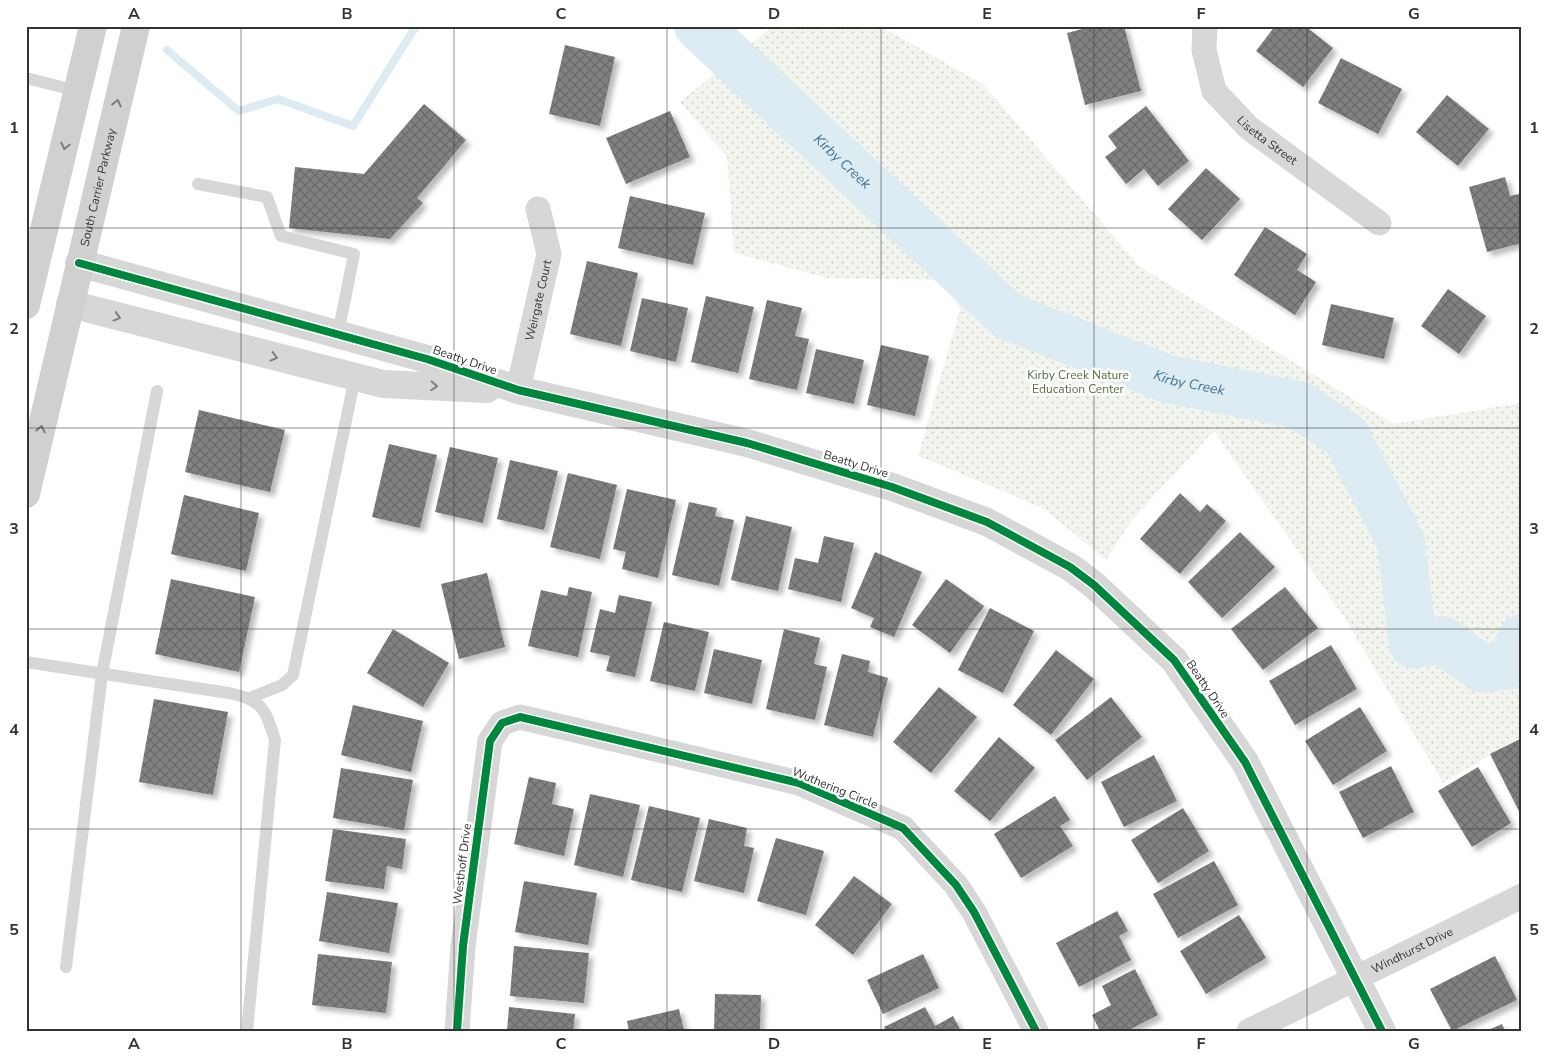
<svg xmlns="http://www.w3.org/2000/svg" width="1548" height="1057" font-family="'Nunito Sans',sans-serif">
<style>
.park{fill:url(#park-dots)}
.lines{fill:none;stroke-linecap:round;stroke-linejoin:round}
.stream{stroke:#ddebf3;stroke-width:8}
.river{stroke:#ddebf3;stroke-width:48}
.building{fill:url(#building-cross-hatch);filter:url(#shadow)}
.service{stroke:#d7d7d7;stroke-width:12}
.minor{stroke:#d7d7d7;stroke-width:25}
.tertiary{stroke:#d7d7d7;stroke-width:28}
.secondary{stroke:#d0d0d0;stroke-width:28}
.cycleway-casing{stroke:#fff;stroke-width:11}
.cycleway{stroke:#00873e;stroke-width:8}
.oneway{stroke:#7a7a7a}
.oneway2{stroke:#7d7d7d}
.grid{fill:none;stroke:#333;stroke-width:1;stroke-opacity:0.55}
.labels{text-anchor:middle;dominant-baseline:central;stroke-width:5;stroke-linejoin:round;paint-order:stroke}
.street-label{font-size:12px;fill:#333;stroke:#fff}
.park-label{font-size:12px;fill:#56703f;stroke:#fff}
.water-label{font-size:14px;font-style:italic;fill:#3f7597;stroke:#fff}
.neatline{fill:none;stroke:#333;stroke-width:2}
.grid-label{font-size:16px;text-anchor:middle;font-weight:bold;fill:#333}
</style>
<defs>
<pattern id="park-dots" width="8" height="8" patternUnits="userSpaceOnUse" patternTransform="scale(1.25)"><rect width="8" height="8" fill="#f1f5ed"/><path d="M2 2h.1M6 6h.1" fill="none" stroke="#cfd2cc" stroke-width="1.8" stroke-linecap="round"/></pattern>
<pattern id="building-cross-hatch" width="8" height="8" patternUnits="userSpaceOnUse" patternTransform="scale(1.25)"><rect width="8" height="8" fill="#818181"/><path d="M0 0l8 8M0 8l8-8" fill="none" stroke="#6a6a6a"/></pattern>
<filter id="shadow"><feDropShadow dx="4.5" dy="4.5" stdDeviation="2.5" flood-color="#0004"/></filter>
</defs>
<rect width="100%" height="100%" fill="#fff"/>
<path class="park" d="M 773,26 L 880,26 L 983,84 L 1139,266 L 1393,424 L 1515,404 L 1522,399 L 1522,736 L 1443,783 L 1344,617 L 1214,431 L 1132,520 L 1106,560 L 1043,508 L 918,456 L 960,309 L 945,280 L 827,278 L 734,253 L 727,157 L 680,102 Z"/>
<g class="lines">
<path class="stream" d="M 167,50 L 239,111 L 278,99 L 353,126 L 416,26"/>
<path class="river" id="s1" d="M 698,26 L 1008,316 L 1168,379 L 1299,405 L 1346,436 L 1401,542 L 1413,644 L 1442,640 L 1483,669 L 1509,665 L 1522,638"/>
</g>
<path class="building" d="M 1094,26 L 1124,26 L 1141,91 L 1085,105 L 1067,33 Z
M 1275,26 L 1305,26 L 1333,48 L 1303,87 L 1256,51 Z
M 565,45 L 615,57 L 600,126 L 549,114 Z
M 1341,58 L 1402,89 L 1378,134 L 1318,103 Z
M 1447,95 L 1489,129 L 1458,166 L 1416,132 Z
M 424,104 L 466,140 L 417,198 L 423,203 L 390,239 L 289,228 L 295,167 L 364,174 Z
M 1146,106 L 1189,161 L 1158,186 L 1144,169 L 1126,184 L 1105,157 L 1117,148 L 1108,136 Z
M 670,111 L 690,157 L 626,184 L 606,138 Z
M 1206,168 L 1240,199 L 1202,240 L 1168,209 Z
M 1505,177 L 1510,196 L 1519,194 L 1522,203 L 1522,243 L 1487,252 L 1469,187 Z
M 630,196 L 705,213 L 693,265 L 618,248 Z
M 1265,227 L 1307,254 L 1297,270 L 1316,282 L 1295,315 L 1234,275 Z
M 587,261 L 638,273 L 621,346 L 570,334 Z
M 1448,289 L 1486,316 L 1459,354 L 1421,326 Z
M 706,296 L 754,307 L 738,373 L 691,362 Z
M 642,298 L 688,308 L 676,362 L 630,351 Z
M 767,300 L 802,308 L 795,336 L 809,339 L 797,390 L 749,379 Z
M 1331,304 L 1394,318 L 1384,359 L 1322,345 Z
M 881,345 L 929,356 L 915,416 L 867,405 Z
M 816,349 L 864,360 L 854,404 L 806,393 Z
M 199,410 L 285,430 L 270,492 L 185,472 Z
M 389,444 L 437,455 L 420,528 L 372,517 Z
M 450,447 L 498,458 L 483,523 L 435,512 Z
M 510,460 L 558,471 L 544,530 L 497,519 Z
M 568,473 L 617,485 L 600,559 L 550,547 Z
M 627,489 L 676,500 L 658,578 L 622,569 L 626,552 L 613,549 Z
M 1180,493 L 1200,512 L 1207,504 L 1226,521 L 1180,574 L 1140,539 Z
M 184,495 L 259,513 L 246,571 L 171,554 Z
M 689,502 L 717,508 L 715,516 L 734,520 L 719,586 L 672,575 Z
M 746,516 L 792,527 L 778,591 L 731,580 Z
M 1240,532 L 1275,567 L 1222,618 L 1188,582 Z
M 824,536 L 854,543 L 841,602 L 788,589 L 795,558 L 818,563 Z
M 875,552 L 922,572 L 894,637 L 870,627 L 874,618 L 851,608 Z
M 487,573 L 505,647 L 459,659 L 441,584 Z
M 171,579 L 255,597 L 239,672 L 155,654 Z
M 946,579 L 984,606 L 950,653 L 912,625 Z
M 569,587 L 592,592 L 578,657 L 528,646 L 541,590 L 567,596 Z
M 1285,587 L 1318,628 L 1263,670 L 1231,629 Z
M 619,595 L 652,602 L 635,677 L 606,671 L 610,656 L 590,652 L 600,609 L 615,613 Z
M 990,608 L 1034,631 L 1003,693 L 958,670 Z
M 664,622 L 709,632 L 695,691 L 650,681 Z
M 393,629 L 449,663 L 423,707 L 367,673 Z
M 784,629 L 820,638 L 814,664 L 827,667 L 815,720 L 766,709 Z
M 1331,645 L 1357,689 L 1295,725 L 1269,681 Z
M 714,649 L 762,660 L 752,704 L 704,693 Z
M 1056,650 L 1094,679 L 1051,735 L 1013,705 Z
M 842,654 L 870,661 L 868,672 L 888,678 L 873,737 L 824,725 Z
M 939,687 L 977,717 L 931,773 L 893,742 Z
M 1111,697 L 1142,737 L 1087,780 L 1055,740 Z
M 154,699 L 228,712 L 213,795 L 139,782 Z
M 353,705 L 423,721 L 411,772 L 341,755 Z
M 1360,707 L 1387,751 L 1333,785 L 1305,741 Z
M 999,737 L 1035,768 L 990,821 L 954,791 Z
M 1522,738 L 1522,817 L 1490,754 Z
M 1154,755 L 1177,801 L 1124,827 L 1101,782 Z
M 1391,766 L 1414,812 L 1363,838 L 1339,792 Z
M 1478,767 L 1511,823 L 1472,847 L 1438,791 Z
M 341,768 L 413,780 L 404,830 L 333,818 Z
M 529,777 L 556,783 L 552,804 L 574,809 L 564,856 L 514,844 Z
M 590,794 L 640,805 L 623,877 L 574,865 Z
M 1055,796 L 1070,820 L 1060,826 L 1073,846 L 1021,878 L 994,834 Z
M 649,806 L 700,818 L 682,892 L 631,880 Z
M 1183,808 L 1209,851 L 1158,883 L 1131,840 Z
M 709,819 L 747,828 L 744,846 L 754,848 L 744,893 L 694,881 Z
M 333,829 L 406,839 L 402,869 L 387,866 L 384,889 L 325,881 Z
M 776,838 L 824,851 L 806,915 L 757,901 Z
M 1214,861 L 1238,905 L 1178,938 L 1153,894 Z
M 854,876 L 892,904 L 853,955 L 815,925 Z
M 524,881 L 597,893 L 588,945 L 515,932 Z
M 327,892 L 398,903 L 389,953 L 319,941 Z
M 1117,911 L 1128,931 L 1119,936 L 1131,960 L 1079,987 L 1056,943 Z
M 1239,915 L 1266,958 L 1206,994 L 1180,951 Z
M 514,946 L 589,953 L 584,1003 L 510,996 Z
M 318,954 L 392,962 L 386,1013 L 312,1005 Z
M 923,954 L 939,988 L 883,1014 L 867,980 Z
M 1495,956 L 1517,1000 L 1452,1031 L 1430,989 Z
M 1135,969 L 1158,1015 L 1127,1031 L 1100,1031 L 1092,1015 L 1111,1005 L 1102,986 Z
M 715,994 L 761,995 L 760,1031 L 714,1031 Z
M 509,1007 L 575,1014 L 573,1031 L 507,1031 Z
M 925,1007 L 935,1026 L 953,1016 L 961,1031 L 886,1031 L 884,1027 Z
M 679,1009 L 684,1031 L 629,1031 L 627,1021 Z
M 1502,1024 L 1505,1031 L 1486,1031 Z"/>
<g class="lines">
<path class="service" d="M 26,78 L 78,91
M 198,184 L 267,197 L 281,236 L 354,254 L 338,334
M 26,662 L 229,693 C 262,700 265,708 275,740 L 247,1031
M 250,698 L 282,685 L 293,675 L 355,377
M 66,967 L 102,674 L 157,391"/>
<g class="minor">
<path id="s2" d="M 1205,26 L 1204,50 L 1214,91 L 1249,128 L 1379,223"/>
<path id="s3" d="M 518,390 L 549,254 L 538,209"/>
<path d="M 457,1031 L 463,946 L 490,741 L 502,723 L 520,717 L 799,783 L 903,828 L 956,885 L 974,912 L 1036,1031"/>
<path id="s4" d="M 1249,1031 L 1522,896"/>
</g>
<path class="tertiary" d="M 79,263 L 427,359 L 518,390 L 747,443 L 892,487 L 987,522 L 1070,567 L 1094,585 L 1174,660 L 1245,762 L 1382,1031
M 70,304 L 383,384 L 487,389"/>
<g class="secondary">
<path d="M 26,305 L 93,26"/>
<path id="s5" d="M 26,494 L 136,26"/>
</g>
<g class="cycleway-casing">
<path id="cycleway" d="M 79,263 L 427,359 L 518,390 L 747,443 L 892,487 L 987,522 L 1070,567 L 1094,585 L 1174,660 L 1245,762 L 1382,1031
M 457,1031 L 463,946 L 490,741 L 502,723 L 520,717 L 799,783 L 903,828 L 956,885 L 974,912 L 1036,1031"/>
</g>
<use href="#cycleway" class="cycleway"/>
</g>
<defs><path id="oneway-chevron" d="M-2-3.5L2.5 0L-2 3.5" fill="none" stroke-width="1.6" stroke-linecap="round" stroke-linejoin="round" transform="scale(1.25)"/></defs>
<g class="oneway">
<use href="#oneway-chevron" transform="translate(117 103) rotate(-77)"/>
<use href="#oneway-chevron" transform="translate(65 146) rotate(103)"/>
<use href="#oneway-chevron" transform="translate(41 429) rotate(-77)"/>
</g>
<g class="oneway2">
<use href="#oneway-chevron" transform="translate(117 317) rotate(15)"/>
<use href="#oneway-chevron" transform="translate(274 357) rotate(14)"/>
<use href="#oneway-chevron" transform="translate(434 386) rotate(3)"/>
</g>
<path class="grid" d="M 241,26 L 241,1031M 454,26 L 454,1031M 667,26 L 667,1031M 881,26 L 881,1031M 1094,26 L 1094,1031M 1307,26 L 1307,1031M 26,228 L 1522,228M 26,428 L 1522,428M 26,629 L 1522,629M 26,829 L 1522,829"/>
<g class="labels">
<g class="street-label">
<text stroke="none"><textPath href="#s2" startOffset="139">Lisetta Street</textPath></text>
<text stroke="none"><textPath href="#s5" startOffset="315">South Carrier Parkway</textPath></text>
<text stroke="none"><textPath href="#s3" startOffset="92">Weirgate Court</textPath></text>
<text transform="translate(465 360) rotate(19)">Beatty Drive</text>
<text transform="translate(856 464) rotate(17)">Beatty Drive</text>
<text transform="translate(1208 689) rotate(56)">Beatty Drive</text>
<text transform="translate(835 788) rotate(22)">Wuthering Circle</text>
<text transform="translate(462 864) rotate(-83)">Westhoff Drive</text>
<text stroke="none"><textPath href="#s4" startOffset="182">Windhurst Drive</textPath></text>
</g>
<g class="park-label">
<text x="1078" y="375">Kirby Creek Nature<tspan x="1078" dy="14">Education Center</tspan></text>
</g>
<g class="water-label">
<text stroke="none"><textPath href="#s1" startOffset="198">Kirby Creek</textPath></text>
<text stroke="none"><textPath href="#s1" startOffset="618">Kirby Creek</textPath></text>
</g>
</g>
<rect width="1548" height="1057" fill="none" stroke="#ffffff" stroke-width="55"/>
<rect x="28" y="28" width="1492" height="1002" class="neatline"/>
<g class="grid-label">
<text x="134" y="19">A</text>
<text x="347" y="19">B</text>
<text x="561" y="19">C</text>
<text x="774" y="19">D</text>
<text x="987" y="19">E</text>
<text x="1201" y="19">F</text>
<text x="1414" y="19">G</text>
<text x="14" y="133">1</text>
<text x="1534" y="133">1</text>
<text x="14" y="334">2</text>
<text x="1534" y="334">2</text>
<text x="14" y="534">3</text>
<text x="1534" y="534">3</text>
<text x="14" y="735">4</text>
<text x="1534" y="735">4</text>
<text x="14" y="935">5</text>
<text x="1534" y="935">5</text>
<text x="134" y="1049">A</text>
<text x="347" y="1049">B</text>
<text x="561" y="1049">C</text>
<text x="774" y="1049">D</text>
<text x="987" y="1049">E</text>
<text x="1201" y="1049">F</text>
<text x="1414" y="1049">G</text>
</g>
</svg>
